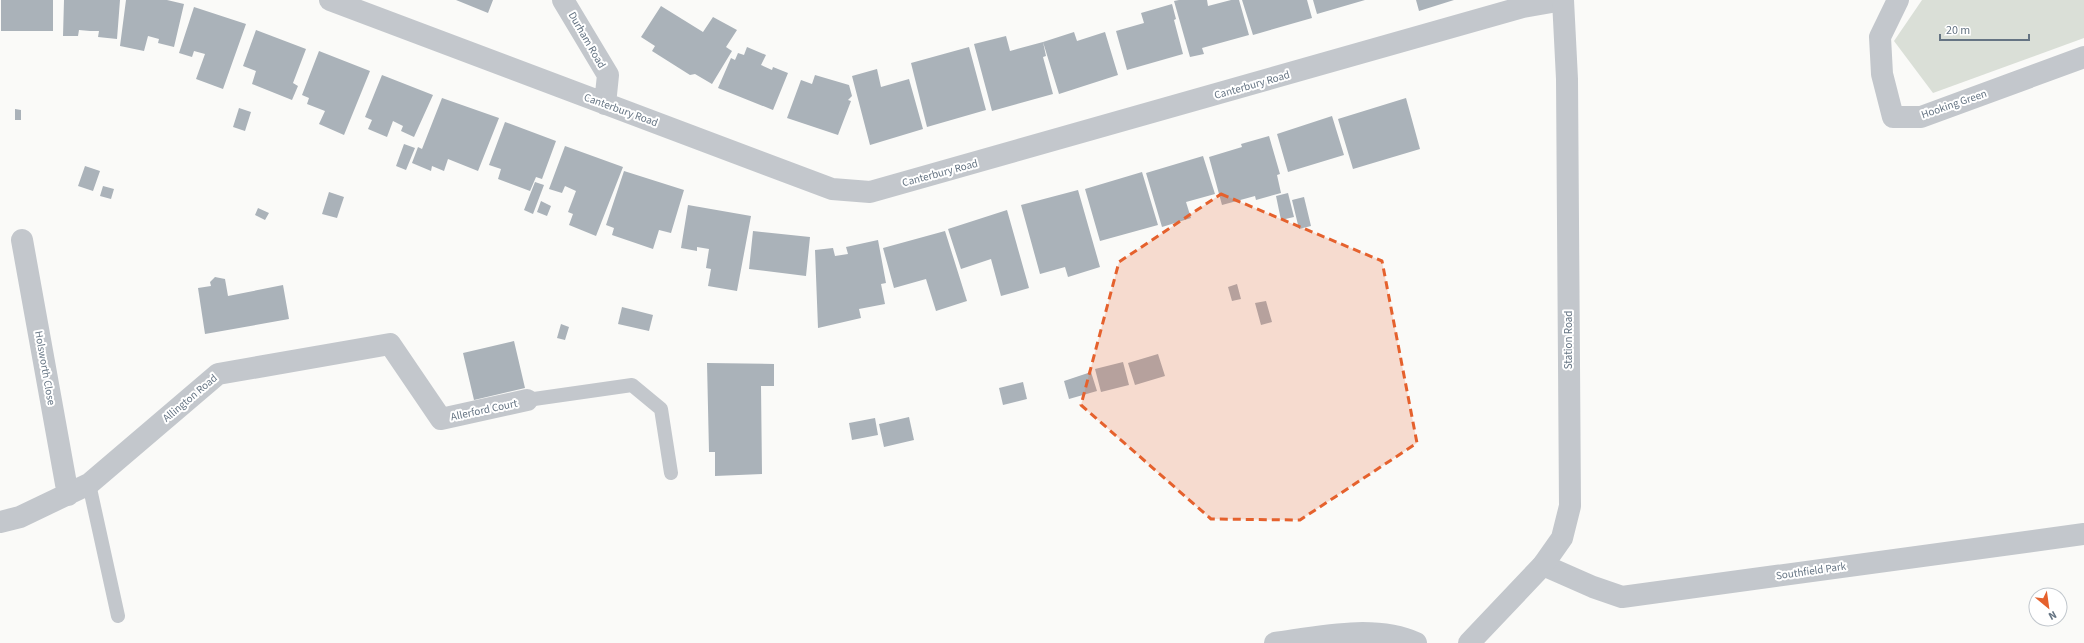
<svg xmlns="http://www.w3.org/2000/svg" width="2084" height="643" font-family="'Source Sans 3',sans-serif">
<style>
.green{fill:#dadfd7}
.building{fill:#aab2b9}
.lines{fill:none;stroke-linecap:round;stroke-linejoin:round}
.service{stroke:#c3c7cc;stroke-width:14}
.minor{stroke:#c3c7cc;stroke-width:22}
.tertiary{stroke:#c3c7cc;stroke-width:22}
.marked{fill:#e5612d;fill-opacity:0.2;stroke:#e5612d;stroke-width:3;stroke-dasharray:8 5;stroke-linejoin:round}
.labels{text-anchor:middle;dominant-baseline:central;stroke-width:4;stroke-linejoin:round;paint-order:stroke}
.street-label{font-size:11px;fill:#657483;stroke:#fff}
</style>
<rect width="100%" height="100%" fill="#fafaf8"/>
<path class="green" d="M 1922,0 L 2084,0 L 2084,38 L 1933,93 L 1894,41 Z"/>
<path class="building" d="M 1,0 L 53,0 L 53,31 L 1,31 Z
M 64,0 L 120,0 L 117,39 L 98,37 L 99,31 L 90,31 L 79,30 L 78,36 L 63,36 Z
M 126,0 L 167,0 L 184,4 L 174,47 L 158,43 L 159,39 L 148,36 L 144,51 L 120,46 Z
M 456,0 L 493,0 L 488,13 Z
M 1179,0 L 1207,0 L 1208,6 L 1231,0 L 1239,0 L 1249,35 L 1202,48 L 1204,54 L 1190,57 L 1174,1 Z
M 1242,0 L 1307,0 L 1312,18 L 1253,35 Z
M 1313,0 L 1365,0 L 1317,14 Z
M 1416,0 L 1454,0 L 1419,11 Z
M 1172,4 L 1176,19 L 1174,20 L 1183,54 L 1127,70 L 1116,31 L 1144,23 L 1141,13 Z
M 661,6 L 703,32 L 713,17 L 737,30 L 726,47 L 732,51 L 712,84 L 695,74 L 690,75 L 652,51 L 655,46 L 641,37 Z
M 194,7 L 246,24 L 223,89 L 196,79 L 205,54 L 194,51 L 192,57 L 179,53 Z
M 256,30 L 306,49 L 293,83 L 298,86 L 292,100 L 252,84 L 256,71 L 243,66 Z
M 1074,32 L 1077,41 L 1105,32 L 1118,75 L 1059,94 L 1043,42 Z
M 1006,36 L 1010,51 L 1043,42 L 1046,56 L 1043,57 L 1053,94 L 992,111 L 974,44 Z
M 747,47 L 766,55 L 761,65 L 772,70 L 773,67 L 788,73 L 773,110 L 718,88 L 731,58 L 735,60 L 738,53 L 744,55 Z
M 969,47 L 986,110 L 927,127 L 911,63 Z
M 319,51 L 370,71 L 344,135 L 319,124 L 325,111 L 307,104 L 309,98 L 302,95 Z
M 877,69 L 881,87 L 909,79 L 923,129 L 870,145 L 852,76 Z
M 382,75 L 433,95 L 414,137 L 401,131 L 403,126 L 393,121 L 387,137 L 368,129 L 372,120 L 365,117 Z
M 815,75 L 849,85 L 852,96 L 848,100 L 851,101 L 838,135 L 787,118 L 801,80 L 812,84 Z
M 442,98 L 499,118 L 478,171 L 448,159 L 444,171 L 432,166 L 431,171 L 412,163 L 418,147 L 422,149 Z
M 1406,98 L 1420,149 L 1353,169 L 1338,119 Z
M 239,108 L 251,112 L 245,131 L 233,127 Z
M 15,109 L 21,110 L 21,120 L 15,120 Z
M 1332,116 L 1344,155 L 1288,172 L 1277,134 Z
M 505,122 L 556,141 L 542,179 L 536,177 L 530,191 L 498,179 L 501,169 L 489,165 Z
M 1269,136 L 1280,174 L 1277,175 L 1281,193 L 1256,200 L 1255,196 L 1222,205 L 1209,157 L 1242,147 L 1241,144 Z
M 404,144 L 415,148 L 406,170 L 396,166 Z
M 565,146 L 623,167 L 596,236 L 569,225 L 573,214 L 568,212 L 576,191 L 565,186 L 562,193 L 549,189 Z
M 1203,156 L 1215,194 L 1186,202 L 1191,218 L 1162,227 L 1146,173 Z
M 85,166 L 100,171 L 93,191 L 78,186 Z
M 624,171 L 684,190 L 671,233 L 659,230 L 653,249 L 612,235 L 614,228 L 606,225 Z
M 1142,172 L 1158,225 L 1100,241 L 1085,189 Z
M 535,182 L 544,185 L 533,214 L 524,210 Z
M 103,186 L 114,189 L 111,199 L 100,196 Z
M 1078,190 L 1100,267 L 1068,277 L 1065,267 L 1040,274 L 1021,205 Z
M 329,192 L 344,197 L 337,218 L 322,214 Z
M 1288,193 L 1294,217 L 1281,220 L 1276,196 Z
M 1304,197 L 1311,226 L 1299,229 L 1292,200 Z
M 541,201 L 551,206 L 547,216 L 537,212 Z
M 688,205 L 751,216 L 737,291 L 708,286 L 711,269 L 706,268 L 709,249 L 697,247 L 697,251 L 681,248 Z
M 258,208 L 269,213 L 265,220 L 255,215 Z
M 1007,210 L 1029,288 L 1001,296 L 991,259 L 961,269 L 948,229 Z
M 753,231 L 810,237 L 806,276 L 749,269 Z
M 945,231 L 967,301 L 936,311 L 926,279 L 894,288 L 883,248 Z
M 878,240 L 886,283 L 881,284 L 885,304 L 859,309 L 861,318 L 818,328 L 815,250 L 833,248 L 835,256 L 848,254 L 846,247 Z
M 215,277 L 225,279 L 228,296 L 283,285 L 289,319 L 205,334 L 198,288 L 211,286 L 210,282 Z
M 1237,284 L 1241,299 L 1232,301 L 1228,287 Z
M 1266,301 L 1272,322 L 1261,325 L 1255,303 Z
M 622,307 L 653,315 L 649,331 L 618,324 Z
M 561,324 L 569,327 L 565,340 L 557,338 Z
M 514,341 L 525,388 L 474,400 L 463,353 Z
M 1158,354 L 1165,376 L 1135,385 L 1128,363 Z
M 1123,362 L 1129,385 L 1101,392 L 1095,369 Z
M 707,363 L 774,364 L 774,386 L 761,386 L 762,474 L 715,476 L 715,452 L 709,452 Z
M 1091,372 L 1097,391 L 1069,399 L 1064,381 Z
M 1023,382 L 1027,399 L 1003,405 L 999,388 Z
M 909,417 L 914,440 L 884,447 L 879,424 Z
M 875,418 L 878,435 L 852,440 L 849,423 Z"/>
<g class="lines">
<path class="service" d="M 527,400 L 632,385 L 661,409 L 671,473
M 89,484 L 118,616"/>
<path class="minor" d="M 330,0 L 832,189 L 870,192 L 1523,7 L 1563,0
M 563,0 L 608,75 L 605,104
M 1898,0 L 1880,37 L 1882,74 L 1893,117 L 1921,117 L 2084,57
M 22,240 L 68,495
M 0,522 L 20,517 L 89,484 L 218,374 L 390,344 L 441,419 L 527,400
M 1543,565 L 1593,587 L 1622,597 L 2084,534
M 1275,643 C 1318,637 1375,624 1416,643"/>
<path class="tertiary" d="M 1469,643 L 1543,565 L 1562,538 L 1570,506 L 1567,79 L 1563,0"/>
</g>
<path class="marked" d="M 1221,194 L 1382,261 L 1417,443 L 1300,520 L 1211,519 L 1081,405 L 1119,262 Z"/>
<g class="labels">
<g class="street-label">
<text transform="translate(587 40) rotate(60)">Durham Road</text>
<text transform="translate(1252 85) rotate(-16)">Canterbury Road</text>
<text transform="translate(1954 104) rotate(-19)">Hooking Green</text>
<text transform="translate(621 110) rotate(20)">Canterbury Road</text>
<text transform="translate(940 173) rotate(-15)">Canterbury Road</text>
<text transform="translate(1568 340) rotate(-90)">Station Road</text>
<text transform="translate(45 368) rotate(80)">Holsworth Close</text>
<text transform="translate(190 398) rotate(-40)">Allington Road</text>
<text transform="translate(484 410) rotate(-12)">Allerford Court</text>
<text transform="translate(1811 571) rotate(-8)">Southfield Park</text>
</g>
</g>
<g transform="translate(2048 607) rotate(151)"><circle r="19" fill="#ffffff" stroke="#c1c7cd"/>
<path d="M0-3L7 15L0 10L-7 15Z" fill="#e5612d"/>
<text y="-6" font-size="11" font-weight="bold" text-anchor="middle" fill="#657483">N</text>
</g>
<path d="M1940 34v6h89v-6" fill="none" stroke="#657483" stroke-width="2"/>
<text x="1946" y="34" font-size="12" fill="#657483" stroke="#ffffff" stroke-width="3" paint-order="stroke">20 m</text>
</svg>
